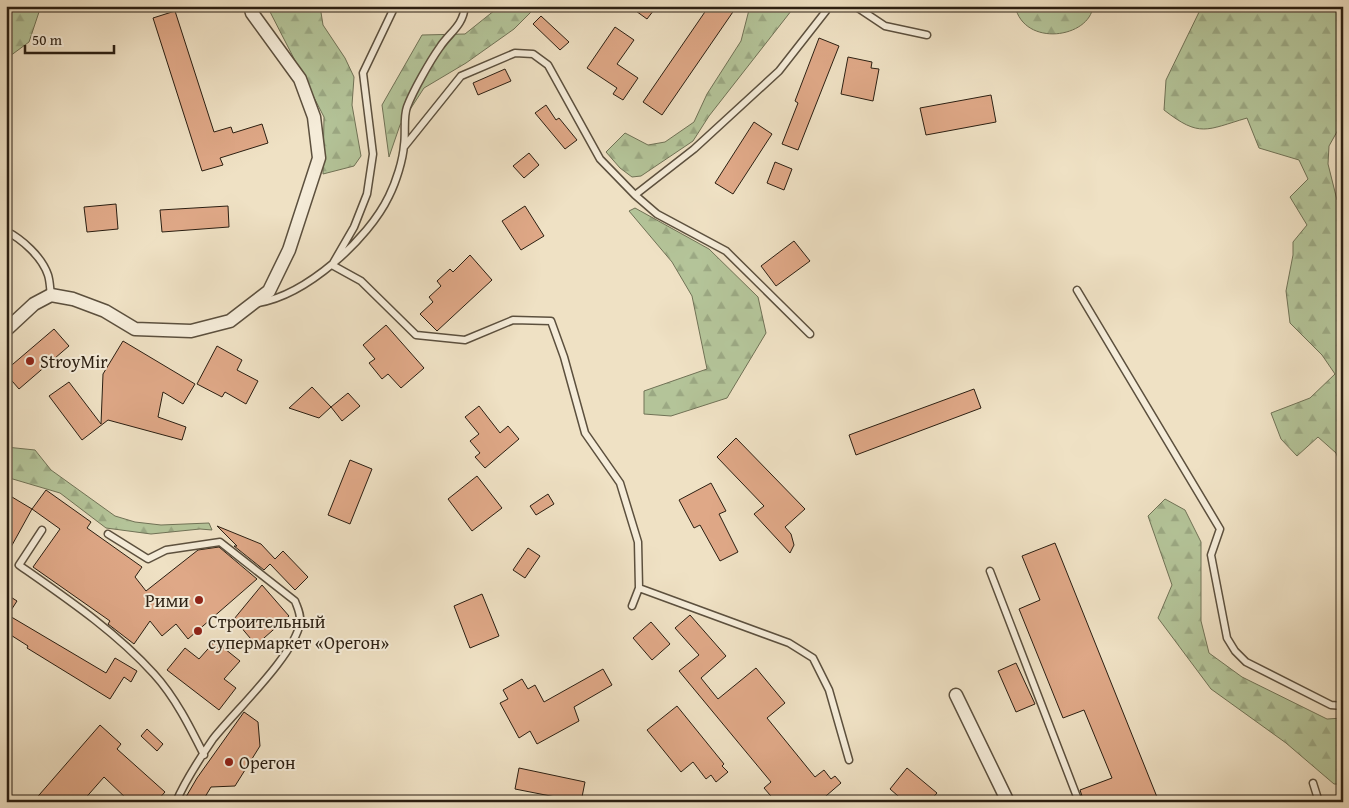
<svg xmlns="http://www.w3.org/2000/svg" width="1349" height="808" font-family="'Gentium Book Plus',serif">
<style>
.forest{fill:url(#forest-firs);stroke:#707256}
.building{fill:#dfa887;stroke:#2b1f12}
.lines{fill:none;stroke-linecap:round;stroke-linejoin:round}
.service-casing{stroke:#5c503e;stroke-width:9}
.minor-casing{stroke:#5c503e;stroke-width:15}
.service{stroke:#f5ecd9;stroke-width:6}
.minor{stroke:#f5ecd9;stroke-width:12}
.poi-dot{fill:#8f2418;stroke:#f5ecd9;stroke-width:2}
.labels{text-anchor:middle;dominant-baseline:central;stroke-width:4;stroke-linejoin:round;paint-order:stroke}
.poi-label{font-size:18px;fill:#2b1f12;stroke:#f5ecd9;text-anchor:start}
</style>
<defs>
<pattern id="forest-firs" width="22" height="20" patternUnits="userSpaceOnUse" patternTransform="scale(1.25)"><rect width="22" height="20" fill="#b4c499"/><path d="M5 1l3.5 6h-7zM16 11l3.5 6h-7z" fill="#9ba883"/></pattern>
</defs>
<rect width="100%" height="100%" fill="#efe1c4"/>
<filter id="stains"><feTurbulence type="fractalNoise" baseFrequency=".004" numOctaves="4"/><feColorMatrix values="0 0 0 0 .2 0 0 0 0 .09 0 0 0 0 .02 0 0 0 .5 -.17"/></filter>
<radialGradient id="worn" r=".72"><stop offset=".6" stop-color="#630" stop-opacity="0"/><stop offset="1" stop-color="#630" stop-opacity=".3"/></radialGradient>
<path class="forest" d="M 6,6 L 41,6 L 29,42 L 10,56 L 6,56 Z
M 267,6 L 320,6 L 323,25 L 345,58 L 354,77 L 352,105 L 361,156 L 354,166 L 323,174 L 324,117 Z
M 500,6 L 537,6 L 514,29 L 466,63 L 424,88 L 400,125 L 389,157 L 382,105 L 422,35 L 465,34 Z
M 750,6 L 795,6 L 709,116 L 693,141 L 641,176 L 632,177 L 620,168 L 606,152 L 625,133 L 648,145 L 665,142 L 694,122 L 707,94 L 741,41 Z
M 1015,6 L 1093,6 C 1090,38 1024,48 1015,6 Z
M 1202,6 L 1343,6 L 1343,121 L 1329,146 L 1328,164 L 1337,200 L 1343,205 L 1343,471 L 1336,453 L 1318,437 L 1297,456 L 1281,439 L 1271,413 L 1310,398 L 1335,374 L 1322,355 L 1290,323 L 1286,291 L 1293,255 L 1293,242 L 1307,225 L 1290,197 L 1308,179 L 1299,160 L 1259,148 L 1247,118 C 1206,130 1200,138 1164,110 L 1166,80 Z
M 635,208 L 709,249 L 758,297 L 766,333 L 727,398 L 671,416 L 644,414 L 644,391 L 707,369 L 692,296 L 672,262 L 629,211 Z
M 6,447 L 35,450 L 51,470 L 115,516 L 135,522 L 161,525 L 209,523 L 212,530 L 200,529 L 151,534 L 106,528 L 60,493 L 6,477 Z
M 1165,499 L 1185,510 L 1201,542 L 1201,621 L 1209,653 L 1242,677 L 1327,719 L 1343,718 L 1343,784 L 1334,784 L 1286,743 L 1211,689 L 1158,618 L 1172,585 L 1148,516 Z"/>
<path class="building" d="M 629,6 L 657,6 L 647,19 Z
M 709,6 L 737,6 L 662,115 L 643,102 Z
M 175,11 L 214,132 L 231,127 L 233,133 L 262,124 L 268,143 L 220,158 L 223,165 L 202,171 L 153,18 Z
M 541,16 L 569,42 L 560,50 L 533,24 Z
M 615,27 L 634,40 L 617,64 L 638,78 L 623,100 L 613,94 L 617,88 L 587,68 Z
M 819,38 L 839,46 L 798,150 L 782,144 L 798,103 L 795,101 Z
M 848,57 L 872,62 L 871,68 L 879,69 L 873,101 L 841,94 Z
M 505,69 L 511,81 L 478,95 L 473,83 Z
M 991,95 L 996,122 L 926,135 L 920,108 Z
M 546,105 L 556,120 L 559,118 L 577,140 L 565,149 L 535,113 Z
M 754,122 L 772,134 L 733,194 L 715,183 Z
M 529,153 L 539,165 L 524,178 L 513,166 Z
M 775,162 L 792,169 L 784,190 L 767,183 Z
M 116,204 L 118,229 L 87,232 L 84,207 Z
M 228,206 L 229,227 L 162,232 L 160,210 Z
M 525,206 L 544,236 L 521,250 L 502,221 Z
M 794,241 L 810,261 L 776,286 L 761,266 Z
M 470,255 L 492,280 L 437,331 L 420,314 L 433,302 L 429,297 L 441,286 L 437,281 L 450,269 L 453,272 Z
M 386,325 L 424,368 L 401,388 L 388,374 L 382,379 L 369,363 L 375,359 L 363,345 Z
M 54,329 L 69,346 L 19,389 L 6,374 L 6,370 Z
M 123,341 L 195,384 L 183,404 L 163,392 L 158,417 L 186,427 L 182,440 L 108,420 L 82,440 L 49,396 L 69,382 L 101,424 L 103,374 Z
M 217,346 L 242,360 L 237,370 L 258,381 L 246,404 L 225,392 L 222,397 L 197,384 Z
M 312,387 L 331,407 L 319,418 L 289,408 Z
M 974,389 L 981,408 L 856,455 L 849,435 Z
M 348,393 L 360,406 L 342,421 L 331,407 Z
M 479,406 L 500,433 L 508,426 L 519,439 L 485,468 L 475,457 L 480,453 L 470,441 L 479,434 L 465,417 Z
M 736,438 L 805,509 L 785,527 L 791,534 L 794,545 L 790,553 L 754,514 L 764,506 L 717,457 Z
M 350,460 L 372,469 L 350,524 L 328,515 Z
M 477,476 L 502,508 L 472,531 L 448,499 Z
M 711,483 L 726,511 L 719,514 L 738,552 L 720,561 L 700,525 L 694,528 L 679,500 Z
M 46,490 L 91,522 L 87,528 L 142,567 L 135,577 L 146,591 L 198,550 L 219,547 L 257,579 L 188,639 L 176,624 L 162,636 L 150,621 L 134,644 L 108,624 L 110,621 L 33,567 L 60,529 L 32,509 Z
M 548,494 L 554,504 L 536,515 L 530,506 Z
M 12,497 L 32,509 L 6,556 L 6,504 Z
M 217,526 L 261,544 L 275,559 L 283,551 L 308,577 L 295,590 L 270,564 L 264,570 L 234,546 L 237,546 Z
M 1055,543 L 1159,802 L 1084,802 L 1080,790 L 1112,778 L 1084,710 L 1063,718 L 1019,609 L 1040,600 L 1022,556 Z
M 528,548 L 540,556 L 525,578 L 513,570 Z
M 262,585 L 289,616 L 256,645 L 234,619 Z
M 6,594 L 17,601 L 8,615 L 106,673 L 115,658 L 137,671 L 131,682 L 124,677 L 110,699 L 27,648 L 28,646 L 6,632 Z
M 482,594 L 499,636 L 470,648 L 454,606 Z
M 690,615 L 726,656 L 701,678 L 718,699 L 756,668 L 785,703 L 767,718 L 815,777 L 824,770 L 831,779 L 835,776 L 841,783 L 819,802 L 776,802 L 764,788 L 771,782 L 679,671 L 699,655 L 675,628 Z
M 651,622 L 670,644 L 652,660 L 633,638 Z
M 215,641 L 240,661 L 224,679 L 236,688 L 219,710 L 167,670 L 185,648 L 199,659 Z
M 1016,663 L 1035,704 L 1016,712 L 998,671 Z
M 603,669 L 612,685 L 574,707 L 579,721 L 537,744 L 530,731 L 519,738 L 500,703 L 508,699 L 503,690 L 522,679 L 528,689 L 535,685 L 544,702 Z
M 677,706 L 724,764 L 722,766 L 728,772 L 716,782 L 711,775 L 706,779 L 693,762 L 681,772 L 647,730 Z
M 244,712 L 258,722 L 260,746 L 235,786 L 211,787 L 202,802 L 183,802 L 197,778 Z
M 100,725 L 121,744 L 117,749 L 165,792 L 156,802 L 130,802 L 104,777 L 82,802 L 33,802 Z
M 147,729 L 163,744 L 157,751 L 141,736 Z
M 519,768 L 585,782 L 581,802 L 515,789 Z
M 907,768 L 937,793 L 929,802 L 905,802 L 890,789 Z"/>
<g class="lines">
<g class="service-casing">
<path id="service" d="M 395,6 L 363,73 L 373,154 L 367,194 L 354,227 L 332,265 L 361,281 L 416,335 L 465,340 L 513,320 L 551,321 L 564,357 L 585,433 L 620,483 L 638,542 L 639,588 L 632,606
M 855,6 L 885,26 L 927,35
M 404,147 L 461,76 L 515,53 L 533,54 L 548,65 L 600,159 L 635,195 L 657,214 L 726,251 L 810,334
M 635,195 L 694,149 L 779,71 L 826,11 L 825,6
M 6,231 C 22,239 42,257 48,275 C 50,281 50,289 51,295
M 1077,290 L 1220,529 L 1211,555 L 1227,638 L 1235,651 L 1246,662 L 1331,705 L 1343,706
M 258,303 C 306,295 368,240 389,196 C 396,182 403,160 404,145 C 406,133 403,118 407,107 C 413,91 430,61 440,47 C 450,32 463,26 465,6
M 42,530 L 19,565 C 66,598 115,631 154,674 C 175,697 190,727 204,755
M 108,534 L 148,559 L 166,550 L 220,542 L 295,601 C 298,609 301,614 300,623 C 294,656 235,711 213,739 C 200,758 185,781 176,802
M 990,571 L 1079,802
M 639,588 L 789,643 L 813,658 L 829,690 L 849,760
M 1313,783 L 1319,802"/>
</g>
<g class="minor-casing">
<path id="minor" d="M 6,330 L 34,304 L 51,295 L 73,299 L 105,311 L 135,329 L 191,331 L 230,321 L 269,291 L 289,250 L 319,158 L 314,117 L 300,79 L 252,13 L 250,6
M 956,695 L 1008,802"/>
</g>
<use href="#service" class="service"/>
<use href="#minor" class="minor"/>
</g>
<g class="poi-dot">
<circle cx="30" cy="361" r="5"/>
<circle cx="199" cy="600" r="5"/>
<circle cx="198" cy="631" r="5"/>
<circle cx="229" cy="762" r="5"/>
</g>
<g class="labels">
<g class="poi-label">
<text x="40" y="361">StroyMir</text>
<text x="189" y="600" text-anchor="end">Рими</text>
<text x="208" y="621">Строительный<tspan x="208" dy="21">супермаркет «Орегон»</tspan></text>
<text x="239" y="762">Орегон</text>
</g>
</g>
<rect width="1349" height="808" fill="none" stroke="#efe1c4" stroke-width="25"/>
<rect x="8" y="8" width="1334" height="793" fill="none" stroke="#2b1f12" stroke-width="2.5"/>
<rect x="12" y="12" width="1324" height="783" fill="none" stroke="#2b1f12"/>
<path d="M25 45v8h89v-8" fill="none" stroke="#2b1f12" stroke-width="2.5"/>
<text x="32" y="45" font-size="15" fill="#2b1f12" stroke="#f5ecd9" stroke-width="4" paint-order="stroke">50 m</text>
<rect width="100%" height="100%" filter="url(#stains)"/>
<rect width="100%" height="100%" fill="url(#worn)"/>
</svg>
